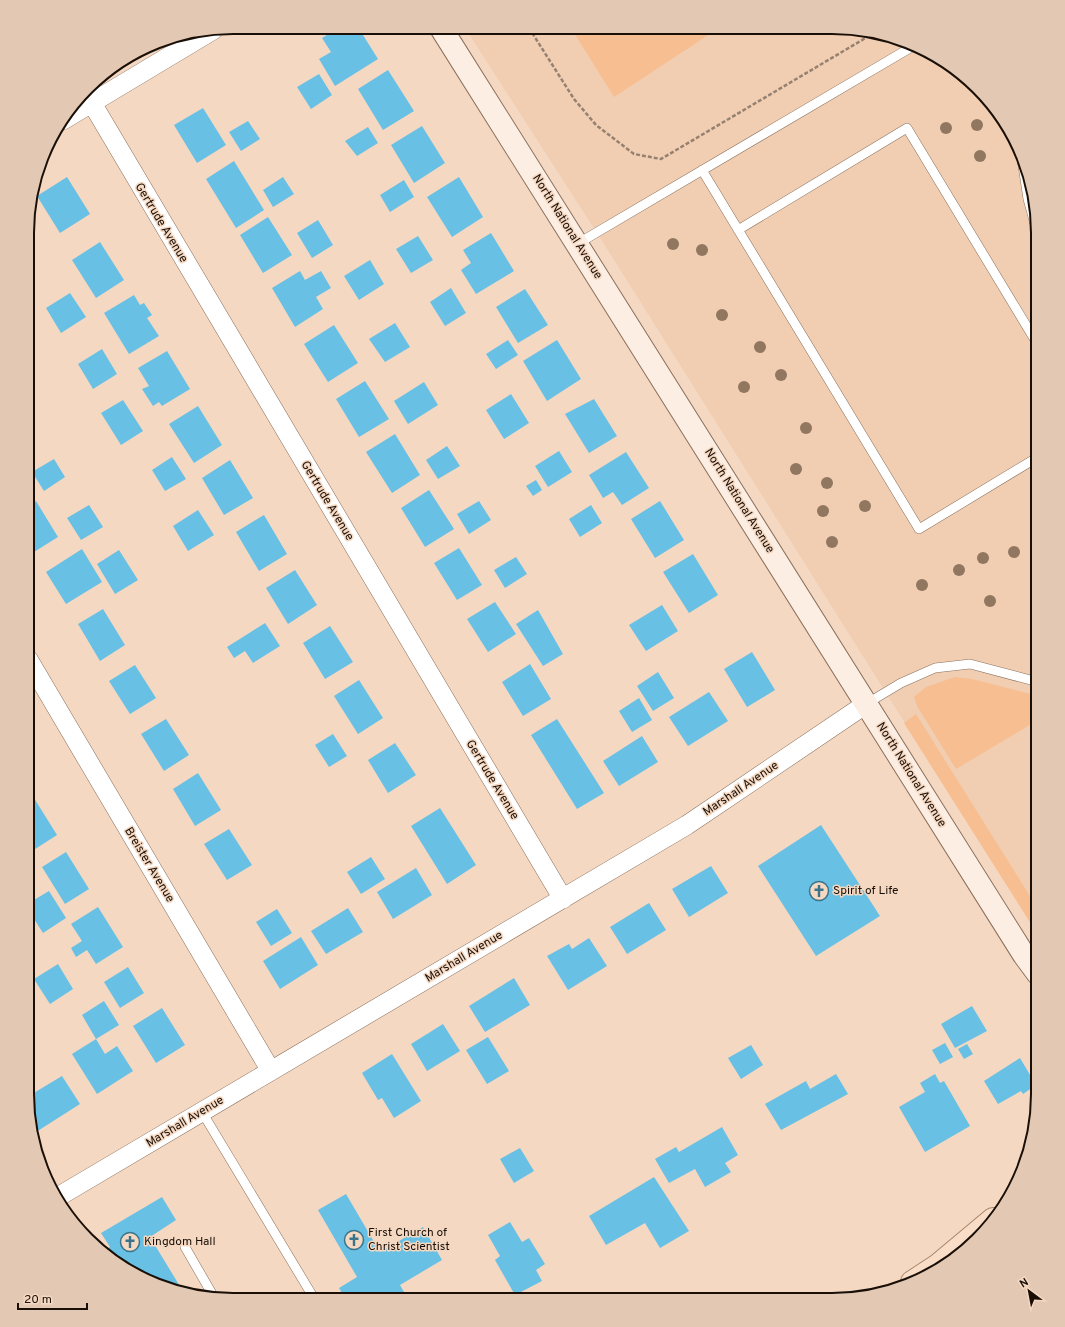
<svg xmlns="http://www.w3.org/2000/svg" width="1065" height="1327" font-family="Overpass,sans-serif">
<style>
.built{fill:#f1ceb2}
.green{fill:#f6be91}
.building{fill:#68c0e4}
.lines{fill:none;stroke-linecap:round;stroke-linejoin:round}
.lane-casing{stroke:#8a705c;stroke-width:10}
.street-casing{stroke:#8a705c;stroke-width:20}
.secondary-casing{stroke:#8a705c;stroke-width:24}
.primary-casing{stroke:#a9876c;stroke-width:24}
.path{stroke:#968171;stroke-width:2.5;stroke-dasharray:4 2;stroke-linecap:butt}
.lane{stroke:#fff;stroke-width:9}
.street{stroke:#fff;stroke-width:19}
.secondary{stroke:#fdeee3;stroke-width:22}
.primary{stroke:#faddc7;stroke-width:22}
.tree{fill:#917660}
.labels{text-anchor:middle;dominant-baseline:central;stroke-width:3;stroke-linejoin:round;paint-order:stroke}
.street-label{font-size:12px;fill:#190f07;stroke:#f5d8c2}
.poi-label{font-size:12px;fill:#190f07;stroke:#f5d8c2;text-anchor:start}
.rim{fill:none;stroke:#190f07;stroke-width:2}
</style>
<rect width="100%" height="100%" fill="#f5d8c2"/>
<path class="built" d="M 465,28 L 859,29 L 910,43 L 946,62 L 987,97 L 1010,130 L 1031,180 L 1038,233 L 1038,935 L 604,244 Z"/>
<path class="green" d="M 571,28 L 719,28 L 614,97 Z
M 955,677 L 972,679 L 1038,696 L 1038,720 L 956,769 L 917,706 L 914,697 L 926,687 Z
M 916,714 L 1038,909 L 1038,935 L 904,723 Z"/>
<path class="building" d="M 340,27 L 358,27 L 378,59 L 335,86 L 319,59 L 331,52 L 322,38 Z
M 388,70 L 414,111 L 383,130 L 358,89 Z
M 319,74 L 332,95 L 311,109 L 297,87 Z
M 203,108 L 226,145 L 197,163 L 174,125 Z
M 248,121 L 260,139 L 241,151 L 229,132 Z
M 422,126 L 445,163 L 414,183 L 391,145 Z
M 368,127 L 378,143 L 357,156 L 345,141 Z
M 234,161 L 264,210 L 236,228 L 206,179 Z
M 67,177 L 90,214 L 60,233 L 37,196 Z
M 283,177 L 294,194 L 273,207 L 263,190 Z
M 459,177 L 483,217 L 452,237 L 427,197 Z
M 404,180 L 414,197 L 390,212 L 380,195 Z
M 268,217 L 292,255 L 263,273 L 240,235 Z
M 318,220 L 333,245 L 312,258 L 297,233 Z
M 491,233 L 514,271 L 476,294 L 461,270 L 471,263 L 463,250 Z
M 418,236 L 433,260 L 411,273 L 396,249 Z
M 100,242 L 124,280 L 96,298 L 72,260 Z
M 370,260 L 384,284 L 359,300 L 344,276 Z
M 300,271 L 305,280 L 321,271 L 331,288 L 316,297 L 323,309 L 295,327 L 272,288 Z
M 451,288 L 466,313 L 445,326 L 430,302 Z
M 525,289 L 548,325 L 518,343 L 496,307 Z
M 70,293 L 86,317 L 61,333 L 46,308 Z
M 134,295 L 140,305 L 144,303 L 152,315 L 147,318 L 159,336 L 129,354 L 104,313 Z
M 395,323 L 410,347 L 385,362 L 369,339 Z
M 334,325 L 358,363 L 328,382 L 304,344 Z
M 508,340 L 518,355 L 496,369 L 486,354 Z
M 557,340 L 581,379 L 547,401 L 523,361 Z
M 102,349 L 117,374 L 93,389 L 78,364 Z
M 167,351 L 190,389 L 162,406 L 159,402 L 153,406 L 142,389 L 149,386 L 138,368 Z
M 365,381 L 389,419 L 359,437 L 336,399 Z
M 424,382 L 438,405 L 408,424 L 394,401 Z
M 511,394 L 529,423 L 504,439 L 486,410 Z
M 594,399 L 617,436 L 589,453 L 565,414 Z
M 123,400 L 143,431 L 121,445 L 101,413 Z
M 198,406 L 222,445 L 194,463 L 169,424 Z
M 395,434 L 420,475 L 392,493 L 366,452 Z
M 447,446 L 460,466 L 438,479 L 426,460 Z
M 559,451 L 572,472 L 548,487 L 535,466 Z
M 626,452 L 649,488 L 622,505 L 613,492 L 603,498 L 589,475 Z
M 172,457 L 186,479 L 165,491 L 152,470 Z
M 54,459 L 65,477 L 44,491 L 32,472 Z
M 230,460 L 253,498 L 224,515 L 202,478 Z
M 536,480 L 542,490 L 533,496 L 526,486 Z
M 429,490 L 454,529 L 425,547 L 401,508 Z
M 36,501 L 58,537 L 34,552 L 28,544 L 28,507 Z
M 479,501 L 491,520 L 469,534 L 457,514 Z
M 660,501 L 684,540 L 655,558 L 631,519 Z
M 89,505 L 103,527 L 81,540 L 67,518 Z
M 591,505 L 602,523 L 580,537 L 569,519 Z
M 198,510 L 214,535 L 188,551 L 173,526 Z
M 264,515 L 287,554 L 259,571 L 236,532 Z
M 459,548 L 482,585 L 457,600 L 434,563 Z
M 82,549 L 102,582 L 66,604 L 46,572 Z
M 119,550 L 138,580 L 115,594 L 97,564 Z
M 693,554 L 718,595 L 689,613 L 663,572 Z
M 516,557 L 527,574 L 505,588 L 494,570 Z
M 295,570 L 317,605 L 288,624 L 266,588 Z
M 495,602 L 516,634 L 488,652 L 467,619 Z
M 662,605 L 678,631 L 646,651 L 629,625 Z
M 103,609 L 125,645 L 100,661 L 78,624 Z
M 538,610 L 563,654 L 543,666 L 516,624 Z
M 265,623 L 280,646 L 253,663 L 245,651 L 234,658 L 227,647 Z
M 330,626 L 353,662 L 325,679 L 303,643 Z
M 752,652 L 775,690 L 747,707 L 724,669 Z
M 530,664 L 551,699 L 523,716 L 502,682 Z
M 135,665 L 156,698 L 130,714 L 109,681 Z
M 658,672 L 674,698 L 653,711 L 637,686 Z
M 359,680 L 383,718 L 358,734 L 334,696 Z
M 709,692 L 728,721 L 688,746 L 669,717 Z
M 639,698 L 652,720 L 632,732 L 619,711 Z
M 166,719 L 189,755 L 164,771 L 141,734 Z
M 557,719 L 604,793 L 577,809 L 531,735 Z
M 333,734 L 347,756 L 329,767 L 315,745 Z
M 642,736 L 658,762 L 619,786 L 603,761 Z
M 395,743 L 416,775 L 388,793 L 368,760 Z
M 198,773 L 221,810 L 195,826 L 173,789 Z
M 34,798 L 57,835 L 32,851 L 28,844 L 28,802 Z
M 440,808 L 476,865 L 447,884 L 411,826 Z
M 821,825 L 880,916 L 816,956 L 758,866 Z
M 229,829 L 252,865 L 227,880 L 204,844 Z
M 66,852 L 89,889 L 65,904 L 42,867 Z
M 371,857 L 385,879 L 361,894 L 347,872 Z
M 711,866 L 728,893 L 689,917 L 672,889 Z
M 416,868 L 432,895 L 393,919 L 377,892 Z
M 49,891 L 66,918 L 43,933 L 27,908 L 27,904 Z
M 649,903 L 666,930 L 627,954 L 610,927 Z
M 98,907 L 123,947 L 96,964 L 87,950 L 76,957 L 71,948 L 82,941 L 71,924 Z
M 348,908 L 363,932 L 326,954 L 311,931 Z
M 277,909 L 292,933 L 271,946 L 256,922 Z
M 301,937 L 318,965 L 280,989 L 263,961 Z
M 589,938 L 607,966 L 568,990 L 547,956 L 569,944 L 572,949 Z
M 58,964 L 73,989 L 50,1004 L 34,979 Z
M 128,967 L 144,993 L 120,1008 L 104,982 Z
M 514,978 L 530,1005 L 485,1032 L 469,1006 Z
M 104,1001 L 119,1025 L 96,1039 L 82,1015 Z
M 972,1006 L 987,1031 L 955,1048 L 941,1024 Z
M 162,1008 L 185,1045 L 156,1063 L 133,1026 Z
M 443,1024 L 460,1051 L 427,1071 L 411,1044 Z
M 488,1037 L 509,1071 L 487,1084 L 466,1050 Z
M 96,1039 L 105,1054 L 117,1046 L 133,1071 L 97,1094 L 72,1054 Z
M 945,1043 L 953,1057 L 940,1064 L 932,1050 Z
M 967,1044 L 973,1054 L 964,1059 L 958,1049 Z
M 751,1045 L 763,1065 L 741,1079 L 728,1058 Z
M 392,1054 L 421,1101 L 394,1118 L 382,1098 L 378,1100 L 362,1073 Z
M 1020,1058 L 1036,1085 L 1023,1094 L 1021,1091 L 998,1104 L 984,1081 Z
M 836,1074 L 848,1094 L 781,1130 L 765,1104 L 806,1081 L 810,1089 Z
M 935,1074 L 940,1083 L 944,1081 L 970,1126 L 925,1152 L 899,1107 L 925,1092 L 920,1083 Z
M 62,1076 L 80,1104 L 36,1132 L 31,1124 L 27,1097 Z
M 722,1127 L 738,1155 L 725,1163 L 731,1172 L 705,1187 L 695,1169 L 669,1183 L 655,1159 L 676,1147 L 679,1152 Z
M 520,1148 L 534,1171 L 514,1183 L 500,1159 Z
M 654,1177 L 689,1231 L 660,1248 L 645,1223 L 606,1245 L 589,1216 Z
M 346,1194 L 380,1252 L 423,1227 L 442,1260 L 400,1285 L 408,1299 L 372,1300 L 369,1294 L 359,1300 L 346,1300 L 339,1288 L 357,1277 L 318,1210 Z
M 162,1197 L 176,1220 L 150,1237 L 184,1293 L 167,1289 L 119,1265 L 102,1252 L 110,1247 L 101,1233 Z
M 510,1222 L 522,1242 L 529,1238 L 545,1264 L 536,1270 L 542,1281 L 515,1295 L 495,1260 L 500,1256 L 488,1235 Z"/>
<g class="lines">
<g class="lane-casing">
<path id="lane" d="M 1022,159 L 1028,199 L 1038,235
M 702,170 L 919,529 L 1038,457
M 738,230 L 907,128 L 1038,345
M 577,244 L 915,45
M 866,704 L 901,683 L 935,668 L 970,664 L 1038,682
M 202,1112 L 315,1300
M 185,1247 L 215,1299"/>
</g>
<g class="street-casing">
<path id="street" d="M 86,93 L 563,899
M 63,120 L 213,30
M 28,659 L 271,1071
M 56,1198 L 687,825 L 866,704"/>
</g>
<g class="secondary-casing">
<path id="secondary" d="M 441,28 L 1024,955 L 1038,974"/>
</g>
<g class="primary-casing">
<path id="primary" d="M 912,1282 L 938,1265 L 993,1219"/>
</g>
<path class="path" d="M 529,28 L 574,99 L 596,125 L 634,154 L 661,159 L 874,33"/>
<use href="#lane" class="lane"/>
<use href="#street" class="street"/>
<use href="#secondary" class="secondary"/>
<use href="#primary" class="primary"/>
</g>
<g class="tree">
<circle cx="977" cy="125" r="6"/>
<circle cx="946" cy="128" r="6"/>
<circle cx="980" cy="156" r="6"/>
<circle cx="673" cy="244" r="6"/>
<circle cx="702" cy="250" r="6"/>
<circle cx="722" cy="315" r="6"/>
<circle cx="760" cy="347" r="6"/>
<circle cx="781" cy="375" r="6"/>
<circle cx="744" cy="387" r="6"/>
<circle cx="806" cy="428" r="6"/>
<circle cx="796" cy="469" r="6"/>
<circle cx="827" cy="483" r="6"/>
<circle cx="865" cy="506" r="6"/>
<circle cx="823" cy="511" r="6"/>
<circle cx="832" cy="542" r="6"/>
<circle cx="1014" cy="552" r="6"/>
<circle cx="983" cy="558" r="6"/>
<circle cx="959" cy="570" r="6"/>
<circle cx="922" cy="585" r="6"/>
<circle cx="990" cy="601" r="6"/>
</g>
<defs>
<g id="church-ring" transform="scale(1)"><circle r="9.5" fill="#f5d8c2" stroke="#39748c" stroke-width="1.5"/><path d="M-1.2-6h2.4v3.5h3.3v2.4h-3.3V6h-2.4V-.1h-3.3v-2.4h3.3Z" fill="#39748c"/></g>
</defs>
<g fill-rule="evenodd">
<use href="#church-ring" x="819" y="891"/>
<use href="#church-ring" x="354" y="1240"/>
<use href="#church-ring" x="130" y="1242"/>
</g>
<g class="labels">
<g class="street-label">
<text transform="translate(161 223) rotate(59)">Gertrude Avenue</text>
<text transform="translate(567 227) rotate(58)">North National Avenue</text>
<text transform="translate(327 501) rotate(59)">Gertrude Avenue</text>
<text transform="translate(739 501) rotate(58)">North National Avenue</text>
<text transform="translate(911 775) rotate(58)">North National Avenue</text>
<text transform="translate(492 780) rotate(59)">Gertrude Avenue</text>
<text transform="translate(741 789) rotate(-34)">Marshall Avenue</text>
<text transform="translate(149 865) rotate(59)">Breister Avenue</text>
<text transform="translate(464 957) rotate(-31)">Marshall Avenue</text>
<text transform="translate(185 1122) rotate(-31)">Marshall Avenue</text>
</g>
<g class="poi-label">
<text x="833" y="891">Spirit of Life</text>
<text x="368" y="1233">First Church of<tspan x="368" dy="14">Christ Scientist</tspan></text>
<text x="144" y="1242">Kingdom Hall</text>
</g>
</g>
<path d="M0 0H1065V1327H0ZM233 34H832A199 199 0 0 1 1031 233V1094A199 199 0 0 1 832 1293H233A199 199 0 0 1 34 1094V233A199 199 0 0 1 233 34Z" fill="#e3c8b3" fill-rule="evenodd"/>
<path class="rim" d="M233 34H832A199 199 0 0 1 1031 233V1094A199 199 0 0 1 832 1293H233A199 199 0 0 1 34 1094V233A199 199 0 0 1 233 34Z"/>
<g transform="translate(1029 1291) rotate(328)" stroke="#f5d8c2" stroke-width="3" paint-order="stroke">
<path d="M0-3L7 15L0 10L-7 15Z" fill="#190f07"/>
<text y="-6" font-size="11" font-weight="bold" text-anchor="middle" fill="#190f07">N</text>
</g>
<path d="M18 1303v6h69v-6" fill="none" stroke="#190f07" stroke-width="2"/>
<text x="24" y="1303" font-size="12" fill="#190f07" stroke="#f5d8c2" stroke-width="3" paint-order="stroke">20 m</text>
</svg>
